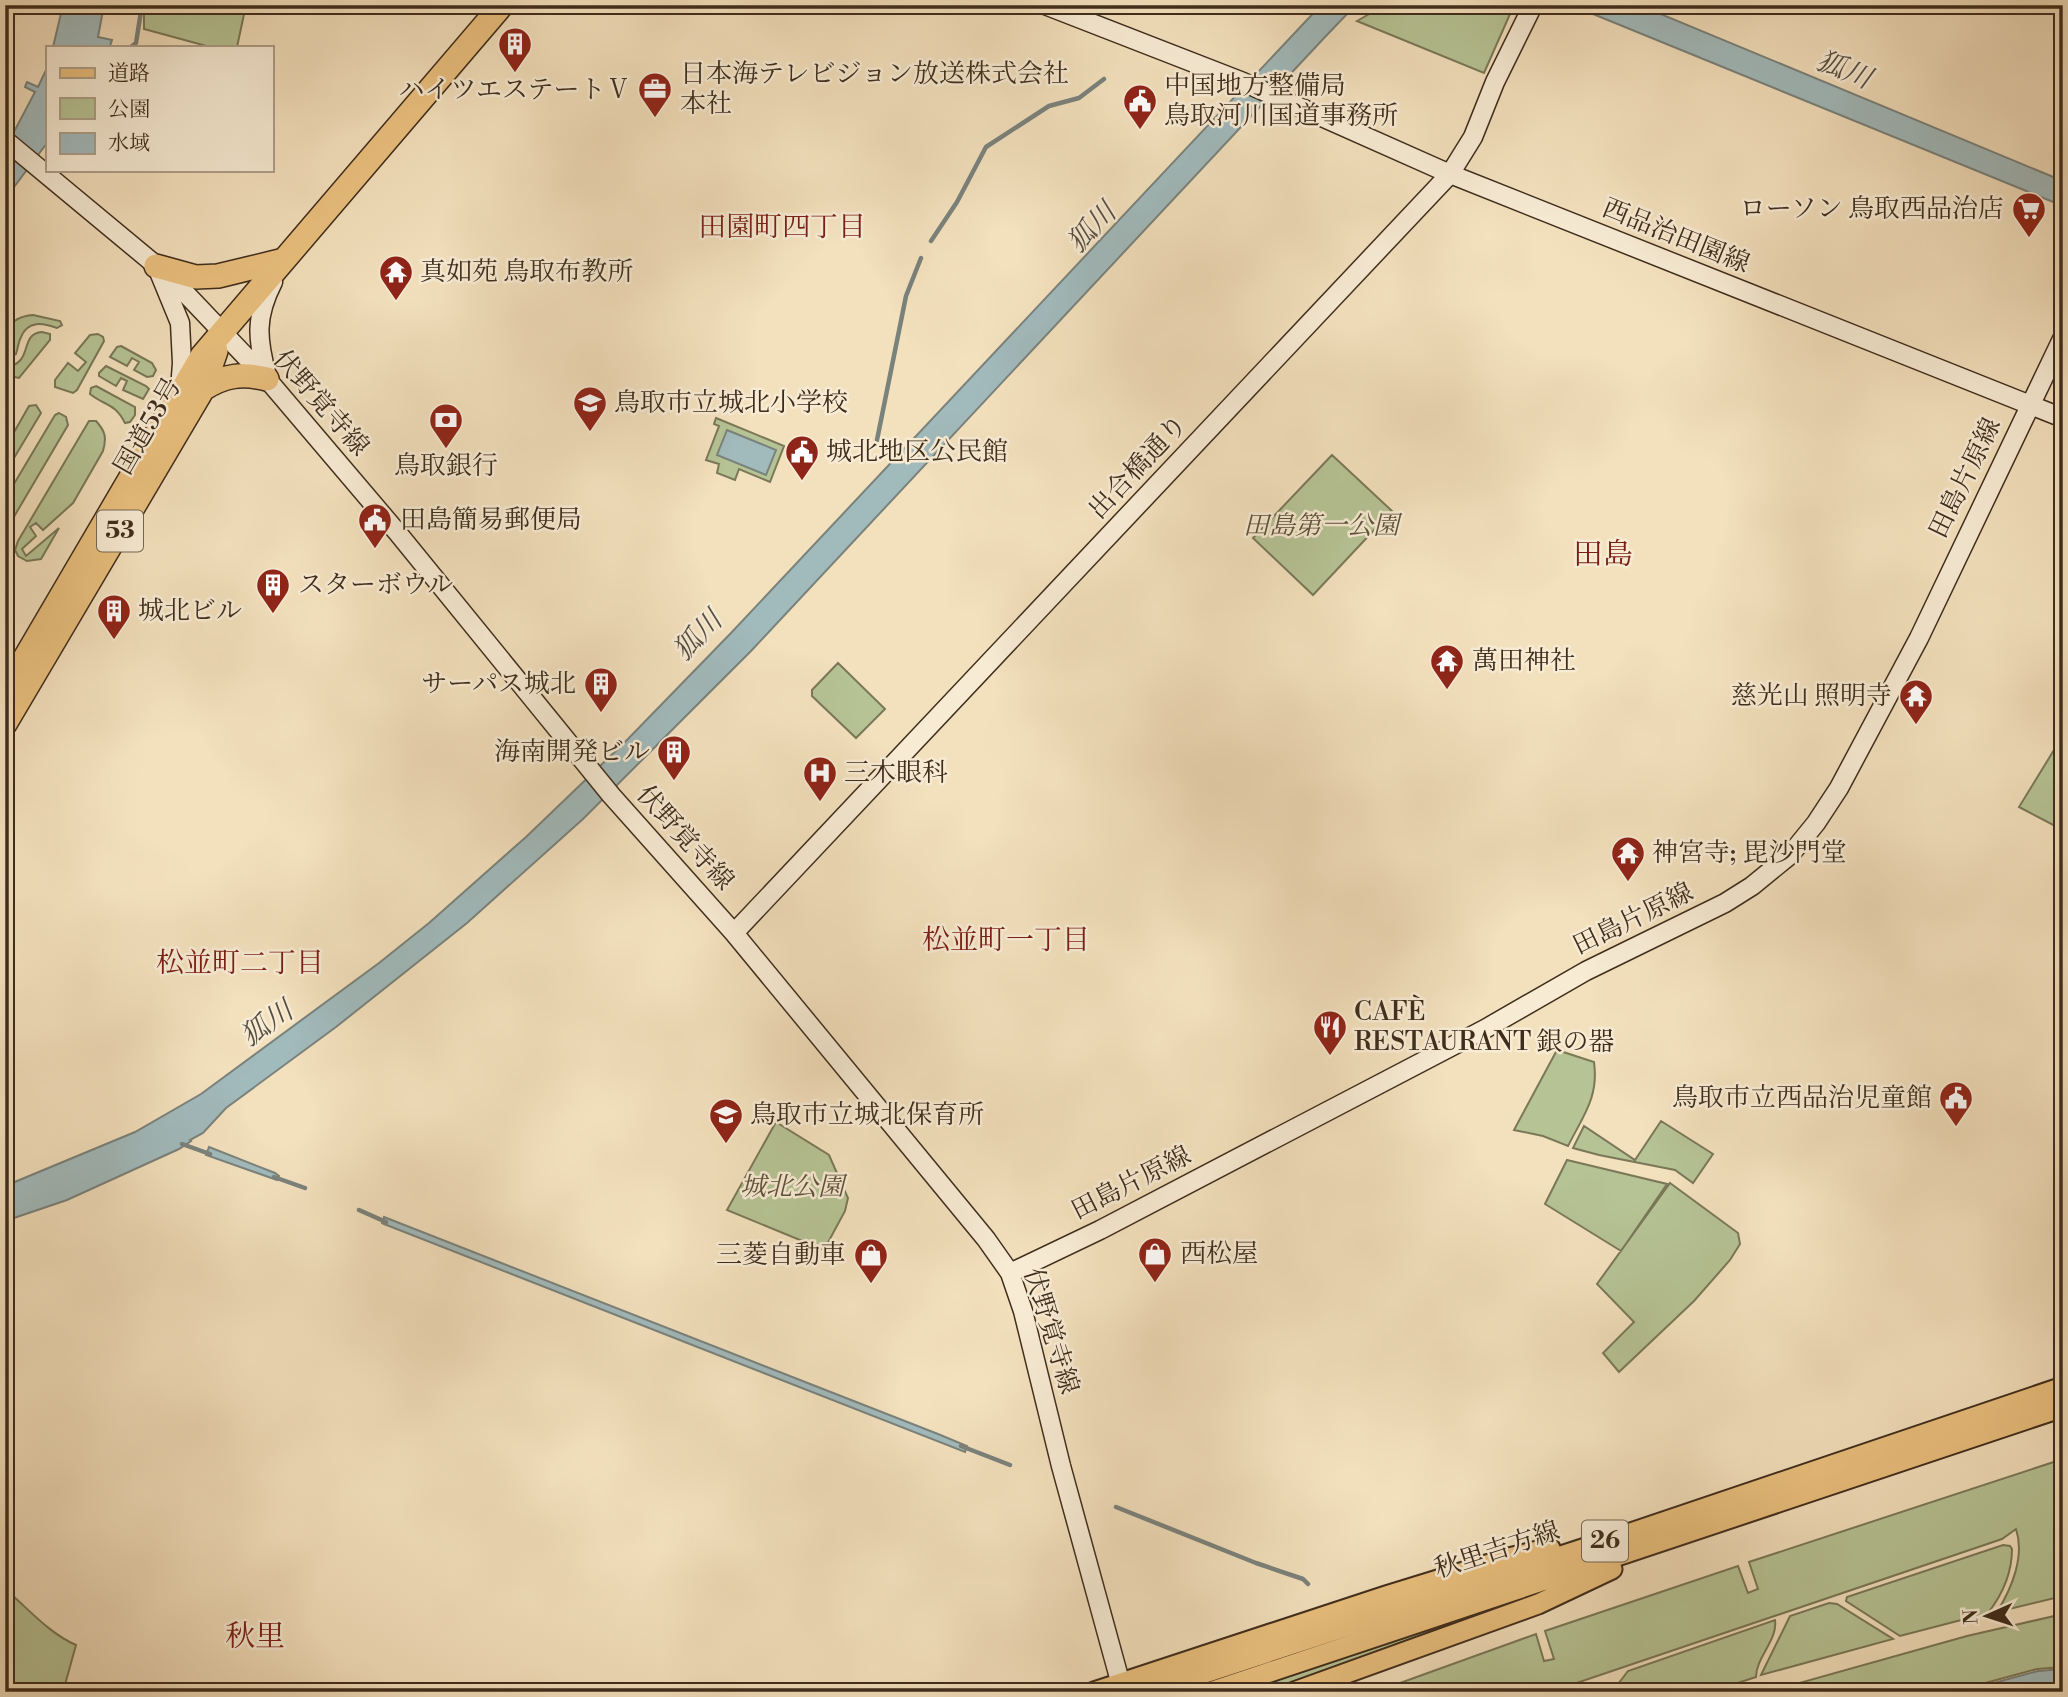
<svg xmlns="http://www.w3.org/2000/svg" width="2068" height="1697" font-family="'Libre Bodoni','Noto Serif JP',serif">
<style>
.green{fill:#b6c395;stroke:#7a7858;stroke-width:2}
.water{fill:#a1babc;stroke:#7a827c;stroke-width:2}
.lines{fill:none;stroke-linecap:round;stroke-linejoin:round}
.stream{stroke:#7a827c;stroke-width:4.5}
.secondary-casing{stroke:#3f2d1c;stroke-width:21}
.primary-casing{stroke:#3f2d1c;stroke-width:23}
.highway-casing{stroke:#3f2d1c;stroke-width:26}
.secondary{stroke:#f7ebd4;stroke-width:18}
.primary{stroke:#eac07e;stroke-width:19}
.highway{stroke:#eac07e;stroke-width:23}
.labels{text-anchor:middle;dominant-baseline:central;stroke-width:5;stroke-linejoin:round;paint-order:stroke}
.shield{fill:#f7ebd4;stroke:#766653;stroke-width:2}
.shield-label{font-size:24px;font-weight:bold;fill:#3f2d1c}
.poi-label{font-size:26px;fill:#3f2d1c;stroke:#f7ebd4;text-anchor:start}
.street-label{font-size:26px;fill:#3f2d1c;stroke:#f7ebd4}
.park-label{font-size:26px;font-style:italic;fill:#5d523a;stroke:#f7ebd4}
.water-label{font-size:28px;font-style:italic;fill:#585044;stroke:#f7ebd4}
.neighbourhood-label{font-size:28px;fill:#7a1f14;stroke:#f7ebd4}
.quarter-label{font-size:30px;fill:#7a1f14;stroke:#f7ebd4}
</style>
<rect width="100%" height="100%" fill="#f3e0bd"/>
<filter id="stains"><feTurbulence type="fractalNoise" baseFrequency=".00286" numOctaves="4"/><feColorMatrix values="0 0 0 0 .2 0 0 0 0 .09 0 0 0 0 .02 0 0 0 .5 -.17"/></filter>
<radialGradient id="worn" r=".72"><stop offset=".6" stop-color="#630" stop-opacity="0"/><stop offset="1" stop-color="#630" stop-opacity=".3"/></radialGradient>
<path class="green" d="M 144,5 L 246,5 L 237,47 L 210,47 L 144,29 Z
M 1385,5 L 1514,5 L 1484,73 L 1357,21 Z
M 33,315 L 60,321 L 62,325 L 57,328 C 43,323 28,320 21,337 C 18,343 18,348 16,354 L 5,359 C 5,335 5,317 33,315 Z
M 42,332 L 50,334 L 50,340 L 19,378 L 5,375 L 5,367 C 35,364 18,334 42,332 Z
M 98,334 L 103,337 L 104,341 L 77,390 L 73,393 L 55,387 L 55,380 L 68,363 L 78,371 L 86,362 L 75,353 L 90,335 Z
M 121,346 L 152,363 L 156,370 L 153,376 L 147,377 L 134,370 L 139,362 L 132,358 L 127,366 L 110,357 L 117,347 Z
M 106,366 L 146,386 L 149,389 L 143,399 L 123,390 L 127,381 L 121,378 L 116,386 L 99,376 L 99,373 Z
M 96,386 L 135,407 L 135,415 L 130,422 L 125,423 C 115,403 105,406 90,394 L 91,388 Z
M 36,405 L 41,413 L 5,473 L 5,448 L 29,406 Z
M 59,413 L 66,417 L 68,425 L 5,532 L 5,499 L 55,415 Z
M 716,418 L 784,446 L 770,482 L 739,469 L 735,480 L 717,473 L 719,464 L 706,460 L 719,426 L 714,424 Z
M 89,421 L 96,421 C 105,431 107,437 103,451 L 73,503 L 43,530 L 36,523 L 30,527 L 36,536 L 22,549 L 26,556 L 59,528 L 41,559 L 27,561 L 18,556 L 15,550 L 18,541 Z
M 1332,455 L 1392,511 L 1313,595 L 1253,538 Z
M 838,663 L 885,709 L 856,738 L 812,696 L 812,690 Z
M 2059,746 L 2063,746 L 2063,830 L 2019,807 L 2054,750 Z
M 1557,1050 L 1594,1062 C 1599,1097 1583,1116 1568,1146 L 1543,1136 L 1514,1130 Z
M 1661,1121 L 1713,1154 L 1693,1183 L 1675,1170 L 1599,1155 L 1573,1148 L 1584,1126 L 1635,1160 Z
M 776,1122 L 829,1155 L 848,1198 L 845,1211 L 824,1250 L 727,1210 Z
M 1567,1160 L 1667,1184 L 1621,1251 L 1545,1204 Z
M 1670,1183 L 1738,1233 L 1740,1244 L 1730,1260 L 1694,1301 L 1619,1372 L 1603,1353 L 1634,1322 L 1597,1284 Z
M 2063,1459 L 2063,1596 L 1997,1612 C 2012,1588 2025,1556 2016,1529 L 2002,1539 L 1550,1692 L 1375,1692 L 1536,1634 L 1544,1661 L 1554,1659 L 1545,1631 L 1738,1566 L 1748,1593 L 1758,1589 L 1749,1562 Z
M 2003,1545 L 2010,1546 L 2012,1549 C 2012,1573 2002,1595 1988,1613 L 1900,1636 L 1846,1601 L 1847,1597 Z
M 12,1595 C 32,1613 51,1634 76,1645 L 63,1692 L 5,1692 L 5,1598 Z
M 1829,1603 L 1837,1604 L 1893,1639 L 1761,1675 L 1790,1616 Z
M 2063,1614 L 2063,1667 L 2037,1669 L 1978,1685 L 1944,1686 L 1907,1692 L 1767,1692 L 1967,1636 Z
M 1775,1620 C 1778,1640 1756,1657 1756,1677 L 1710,1692 L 1612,1692 L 1628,1671 Z
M 1438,1627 L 1438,1629 L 1267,1692 L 1241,1692 Z"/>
<path class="water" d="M 63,5 L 104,5 L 98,37 L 112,40 L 110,46 L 53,47 Z
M 1321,5 L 1360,5 L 1347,14 L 1325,37 L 751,651 L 583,819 L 467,923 L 336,1027 L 226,1108 L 203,1133 L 190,1140 L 191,1141 L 179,1149 L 67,1200 L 5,1221 L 5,1186 L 135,1132 L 201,1094 L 379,963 L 429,923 L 526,837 L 625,742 L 731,633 Z
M 1571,5 L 1639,5 L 2063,181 L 2063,206 Z
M 47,68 L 47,143 L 5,199 L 5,140 L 15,130 L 35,92 L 25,87 L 27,82 L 38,87 Z
M 727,430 L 776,450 L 766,475 L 717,455 Z
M 209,1147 L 275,1173 L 279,1176 L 277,1180 L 206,1155 Z
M 384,1217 L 938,1434 L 967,1446 L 965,1452 L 384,1224 L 382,1223 Z
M 2063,1669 L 2063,1692 L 1916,1692 L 1979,1687 L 2038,1671 Z"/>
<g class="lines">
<path class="stream" d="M 131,47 L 136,43 L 142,5
M 931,241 L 957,202 L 986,147 L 1049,106 L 1079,98 L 1104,79
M 877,440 L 906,296 L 921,258
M 182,1144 L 210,1154
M 274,1177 L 305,1188
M 359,1210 L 386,1222
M 961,1446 L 1010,1465
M 1116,1507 L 1256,1563 L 1303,1579 L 1308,1584"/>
<g class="secondary-casing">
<path id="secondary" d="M 1045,5 L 1243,82 L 1450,174 L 2063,418
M 5,140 L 170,277 L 267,379 L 397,532 L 611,795 L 734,933 L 986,1239 L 1010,1273 L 1023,1311 L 1061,1466 L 1123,1692
M 159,272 L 180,323 L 182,363 L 180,390
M 267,376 C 257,339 255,317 273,282
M 734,933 L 1450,174 L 1473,137 L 1495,82 L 1533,5
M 1010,1273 L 1100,1230 L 1485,1029 L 1586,971 L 1725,903 L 1752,886 L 1790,855 L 1816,823 L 1839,788 L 1919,638 L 2063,337"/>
</g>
<g class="primary-casing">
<path id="primary" d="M 1094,1692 L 1386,1596 L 1509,1558 L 1550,1548
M 1147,1692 L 1619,1537 L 2063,1387
M 1210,1692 L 2063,1407
M 1294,1692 L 1538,1604 L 1612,1569"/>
</g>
<g class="highway-casing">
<path id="highway" d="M 156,266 L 196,277 L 218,276 L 284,260
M 203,389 C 225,375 242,373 267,379
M 5,692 L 202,356 L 502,5
M 5,724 L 203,389 L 216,351"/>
</g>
<use href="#secondary" class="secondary"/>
<use href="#primary" class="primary"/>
<use href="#highway" class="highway"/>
</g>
<defs>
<g id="building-pin" transform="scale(1.75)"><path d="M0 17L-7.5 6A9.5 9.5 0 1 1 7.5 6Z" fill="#8f2418" stroke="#f7ebd4"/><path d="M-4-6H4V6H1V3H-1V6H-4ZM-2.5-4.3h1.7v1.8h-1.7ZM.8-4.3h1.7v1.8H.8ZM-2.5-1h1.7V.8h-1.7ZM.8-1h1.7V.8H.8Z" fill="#fff"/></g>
<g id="office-pin" transform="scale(1.75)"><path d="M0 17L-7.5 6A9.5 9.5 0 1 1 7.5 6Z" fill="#8f2418" stroke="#f7ebd4"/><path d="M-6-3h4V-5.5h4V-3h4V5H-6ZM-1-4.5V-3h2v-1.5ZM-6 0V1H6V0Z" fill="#fff"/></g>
<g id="civic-pin" transform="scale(1.75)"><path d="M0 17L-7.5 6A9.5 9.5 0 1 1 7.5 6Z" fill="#8f2418" stroke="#f7ebd4"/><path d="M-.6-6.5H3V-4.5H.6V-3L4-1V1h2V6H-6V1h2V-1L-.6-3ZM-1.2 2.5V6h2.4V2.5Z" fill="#fff"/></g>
<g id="supermarket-pin" transform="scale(1.75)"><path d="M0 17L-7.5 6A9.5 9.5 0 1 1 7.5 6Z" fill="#8f2418" stroke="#f7ebd4"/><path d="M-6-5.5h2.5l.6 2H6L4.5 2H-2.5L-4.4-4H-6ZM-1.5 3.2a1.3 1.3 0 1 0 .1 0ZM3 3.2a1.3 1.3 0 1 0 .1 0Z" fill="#fff"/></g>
<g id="temple-pin" transform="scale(1.75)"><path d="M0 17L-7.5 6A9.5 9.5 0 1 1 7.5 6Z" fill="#8f2418" stroke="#f7ebd4"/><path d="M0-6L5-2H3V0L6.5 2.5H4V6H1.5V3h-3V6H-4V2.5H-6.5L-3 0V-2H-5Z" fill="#fff"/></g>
<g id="school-pin" transform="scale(1.75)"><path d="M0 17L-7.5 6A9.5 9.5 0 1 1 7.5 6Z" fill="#8f2418" stroke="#f7ebd4"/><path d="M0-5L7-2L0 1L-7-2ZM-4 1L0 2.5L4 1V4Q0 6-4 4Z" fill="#fff"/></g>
<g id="bank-pin" transform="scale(1.75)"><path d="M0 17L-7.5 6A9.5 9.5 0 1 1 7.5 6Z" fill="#8f2418" stroke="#f7ebd4"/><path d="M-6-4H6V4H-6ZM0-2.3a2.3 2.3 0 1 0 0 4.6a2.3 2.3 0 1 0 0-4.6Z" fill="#fff"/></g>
<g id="hospital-pin" transform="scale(1.75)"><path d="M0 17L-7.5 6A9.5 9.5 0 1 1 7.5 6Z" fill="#8f2418" stroke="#f7ebd4"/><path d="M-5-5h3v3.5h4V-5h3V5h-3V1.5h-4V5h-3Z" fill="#fff"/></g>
<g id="restaurant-pin" transform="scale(1.75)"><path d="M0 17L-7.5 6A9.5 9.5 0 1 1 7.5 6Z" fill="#8f2418" stroke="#f7ebd4"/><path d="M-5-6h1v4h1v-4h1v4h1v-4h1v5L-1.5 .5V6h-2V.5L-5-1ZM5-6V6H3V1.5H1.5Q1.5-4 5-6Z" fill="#fff"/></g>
<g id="shop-pin" transform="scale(1.75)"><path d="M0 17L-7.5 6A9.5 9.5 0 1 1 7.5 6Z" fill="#8f2418" stroke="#f7ebd4"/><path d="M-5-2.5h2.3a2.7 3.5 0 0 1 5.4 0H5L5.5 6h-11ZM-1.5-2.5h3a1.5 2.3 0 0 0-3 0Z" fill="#fff"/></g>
</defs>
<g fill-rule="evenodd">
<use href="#building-pin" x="515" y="44"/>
<use href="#office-pin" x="655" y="89"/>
<use href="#civic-pin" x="1140" y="101"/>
<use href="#supermarket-pin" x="2029" y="209"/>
<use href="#temple-pin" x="396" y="272"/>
<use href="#school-pin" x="590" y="403"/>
<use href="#bank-pin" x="446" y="420"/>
<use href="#civic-pin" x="802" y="452"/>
<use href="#civic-pin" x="375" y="520"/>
<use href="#building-pin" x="273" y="585"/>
<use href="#building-pin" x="114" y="611"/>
<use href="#temple-pin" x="1447" y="661"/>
<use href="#building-pin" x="601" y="684"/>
<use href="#temple-pin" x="1916" y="696"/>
<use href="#building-pin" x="674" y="752"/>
<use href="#hospital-pin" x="820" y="773"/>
<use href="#temple-pin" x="1628" y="853"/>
<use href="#restaurant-pin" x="1330" y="1027"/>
<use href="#civic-pin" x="1956" y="1098"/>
<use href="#school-pin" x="726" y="1115"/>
<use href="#shop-pin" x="1155" y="1254"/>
<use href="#shop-pin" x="871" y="1255"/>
</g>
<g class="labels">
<g class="shield">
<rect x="97" y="510.5" width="46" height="41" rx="5"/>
<rect x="1582" y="1520.5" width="46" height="41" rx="5"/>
</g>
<g class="shield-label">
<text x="120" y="531">53</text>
<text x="1605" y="1541">26</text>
</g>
<g class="poi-label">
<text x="680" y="74">日本海テレビジョン放送株式会社<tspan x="680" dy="30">本社</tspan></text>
<text x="1164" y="86">中国地方整備局<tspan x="1164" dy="30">鳥取河川国道事務所</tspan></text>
<text x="515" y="90" text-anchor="middle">ハイツエステートⅤ</text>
<text x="2004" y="209" text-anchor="end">ローソン 鳥取西品治店</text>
<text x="420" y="272">真如苑 鳥取布教所</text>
<text x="614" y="403">鳥取市立城北小学校</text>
<text x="826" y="452">城北地区公民館</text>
<text x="446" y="466" text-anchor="middle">鳥取銀行</text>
<text x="400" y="520">田島簡易郵便局</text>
<text x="298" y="585">スターボウル</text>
<text x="138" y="611">城北ビル</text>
<text x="1472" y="661">萬田神社</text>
<text x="576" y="684" text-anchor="end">サーパス城北</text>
<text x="1892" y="696" text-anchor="end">慈光山 照明寺</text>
<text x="650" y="752" text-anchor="end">海南開発ビル</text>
<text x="844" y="773">三木眼科</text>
<text x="1652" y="853">神宮寺; 毘沙門堂</text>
<text x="1354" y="1012">CAFÈ<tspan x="1354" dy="30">RESTAURANT 銀の器</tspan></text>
<text x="1932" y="1098" text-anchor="end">鳥取市立西品治児童館</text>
<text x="750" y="1115">鳥取市立城北保育所</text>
<text x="1180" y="1254">西松屋</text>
<text x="846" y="1255" text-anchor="end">三菱自動車</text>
</g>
<g class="street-label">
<text transform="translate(1676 236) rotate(22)">西品治田園線</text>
<text transform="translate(321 403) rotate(49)">伏野覚寺線</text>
<text transform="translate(148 426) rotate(-60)">国道53号</text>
<text transform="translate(1138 467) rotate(-47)">出合橋通り</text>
<text transform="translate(1965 478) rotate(-64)">田島片原線</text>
<text transform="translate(685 838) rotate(48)">伏野覚寺線</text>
<text transform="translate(1633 919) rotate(-26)">田島片原線</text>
<text transform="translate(1131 1183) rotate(-27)">田島片原線</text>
<text transform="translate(1051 1331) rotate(73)">伏野覚寺線</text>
<text transform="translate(1497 1550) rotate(-18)">秋里吉方線</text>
</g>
<g class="park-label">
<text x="1321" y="526">田島第一公園</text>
<text x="792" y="1187">城北公園</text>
</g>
<g class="water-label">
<text transform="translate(1844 70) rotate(22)">狐川</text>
<text transform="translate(1092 228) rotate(-46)">狐川</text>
<text transform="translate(698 636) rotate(-46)">狐川</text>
<text transform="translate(267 1024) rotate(-35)">狐川</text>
</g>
<g class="neighbourhood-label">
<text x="782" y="227">田園町四丁目</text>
<text x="1006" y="940">松並町一丁目</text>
<text x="240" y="963">松並町二丁目</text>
</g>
<g class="quarter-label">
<text x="1603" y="555">田島</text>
<text x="255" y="1637">秋里</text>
</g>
</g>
<rect width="2068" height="1697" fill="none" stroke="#f3e0bd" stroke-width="28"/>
<rect x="7" y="7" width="2054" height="1683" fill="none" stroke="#3f2d1c" stroke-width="3.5"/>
<rect x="14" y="14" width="2040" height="1669" fill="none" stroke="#3f2d1c" stroke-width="2"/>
<rect x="46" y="46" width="228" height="126" fill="#f7ebd4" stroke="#ad9f8a" stroke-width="2"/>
<rect x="60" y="68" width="35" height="10" fill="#eac07e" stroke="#ad9f8a" stroke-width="2"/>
<text x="108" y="80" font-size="21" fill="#3f2d1c">道路</text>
<rect x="60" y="98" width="35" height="21" fill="#b6c395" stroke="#ad9f8a" stroke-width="2"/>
<text x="108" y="116" font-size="21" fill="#3f2d1c">公園</text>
<rect x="60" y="133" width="35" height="21" fill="#a1babc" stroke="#ad9f8a" stroke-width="2"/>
<text x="108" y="150" font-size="21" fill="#3f2d1c">水域</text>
<g transform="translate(1987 1616) rotate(267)" stroke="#f7ebd4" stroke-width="5" paint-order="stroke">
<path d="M0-5L12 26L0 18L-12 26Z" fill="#3f2d1c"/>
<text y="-10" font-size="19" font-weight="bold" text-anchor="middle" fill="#3f2d1c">N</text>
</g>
<rect width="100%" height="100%" filter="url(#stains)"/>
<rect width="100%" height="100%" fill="url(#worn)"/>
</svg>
